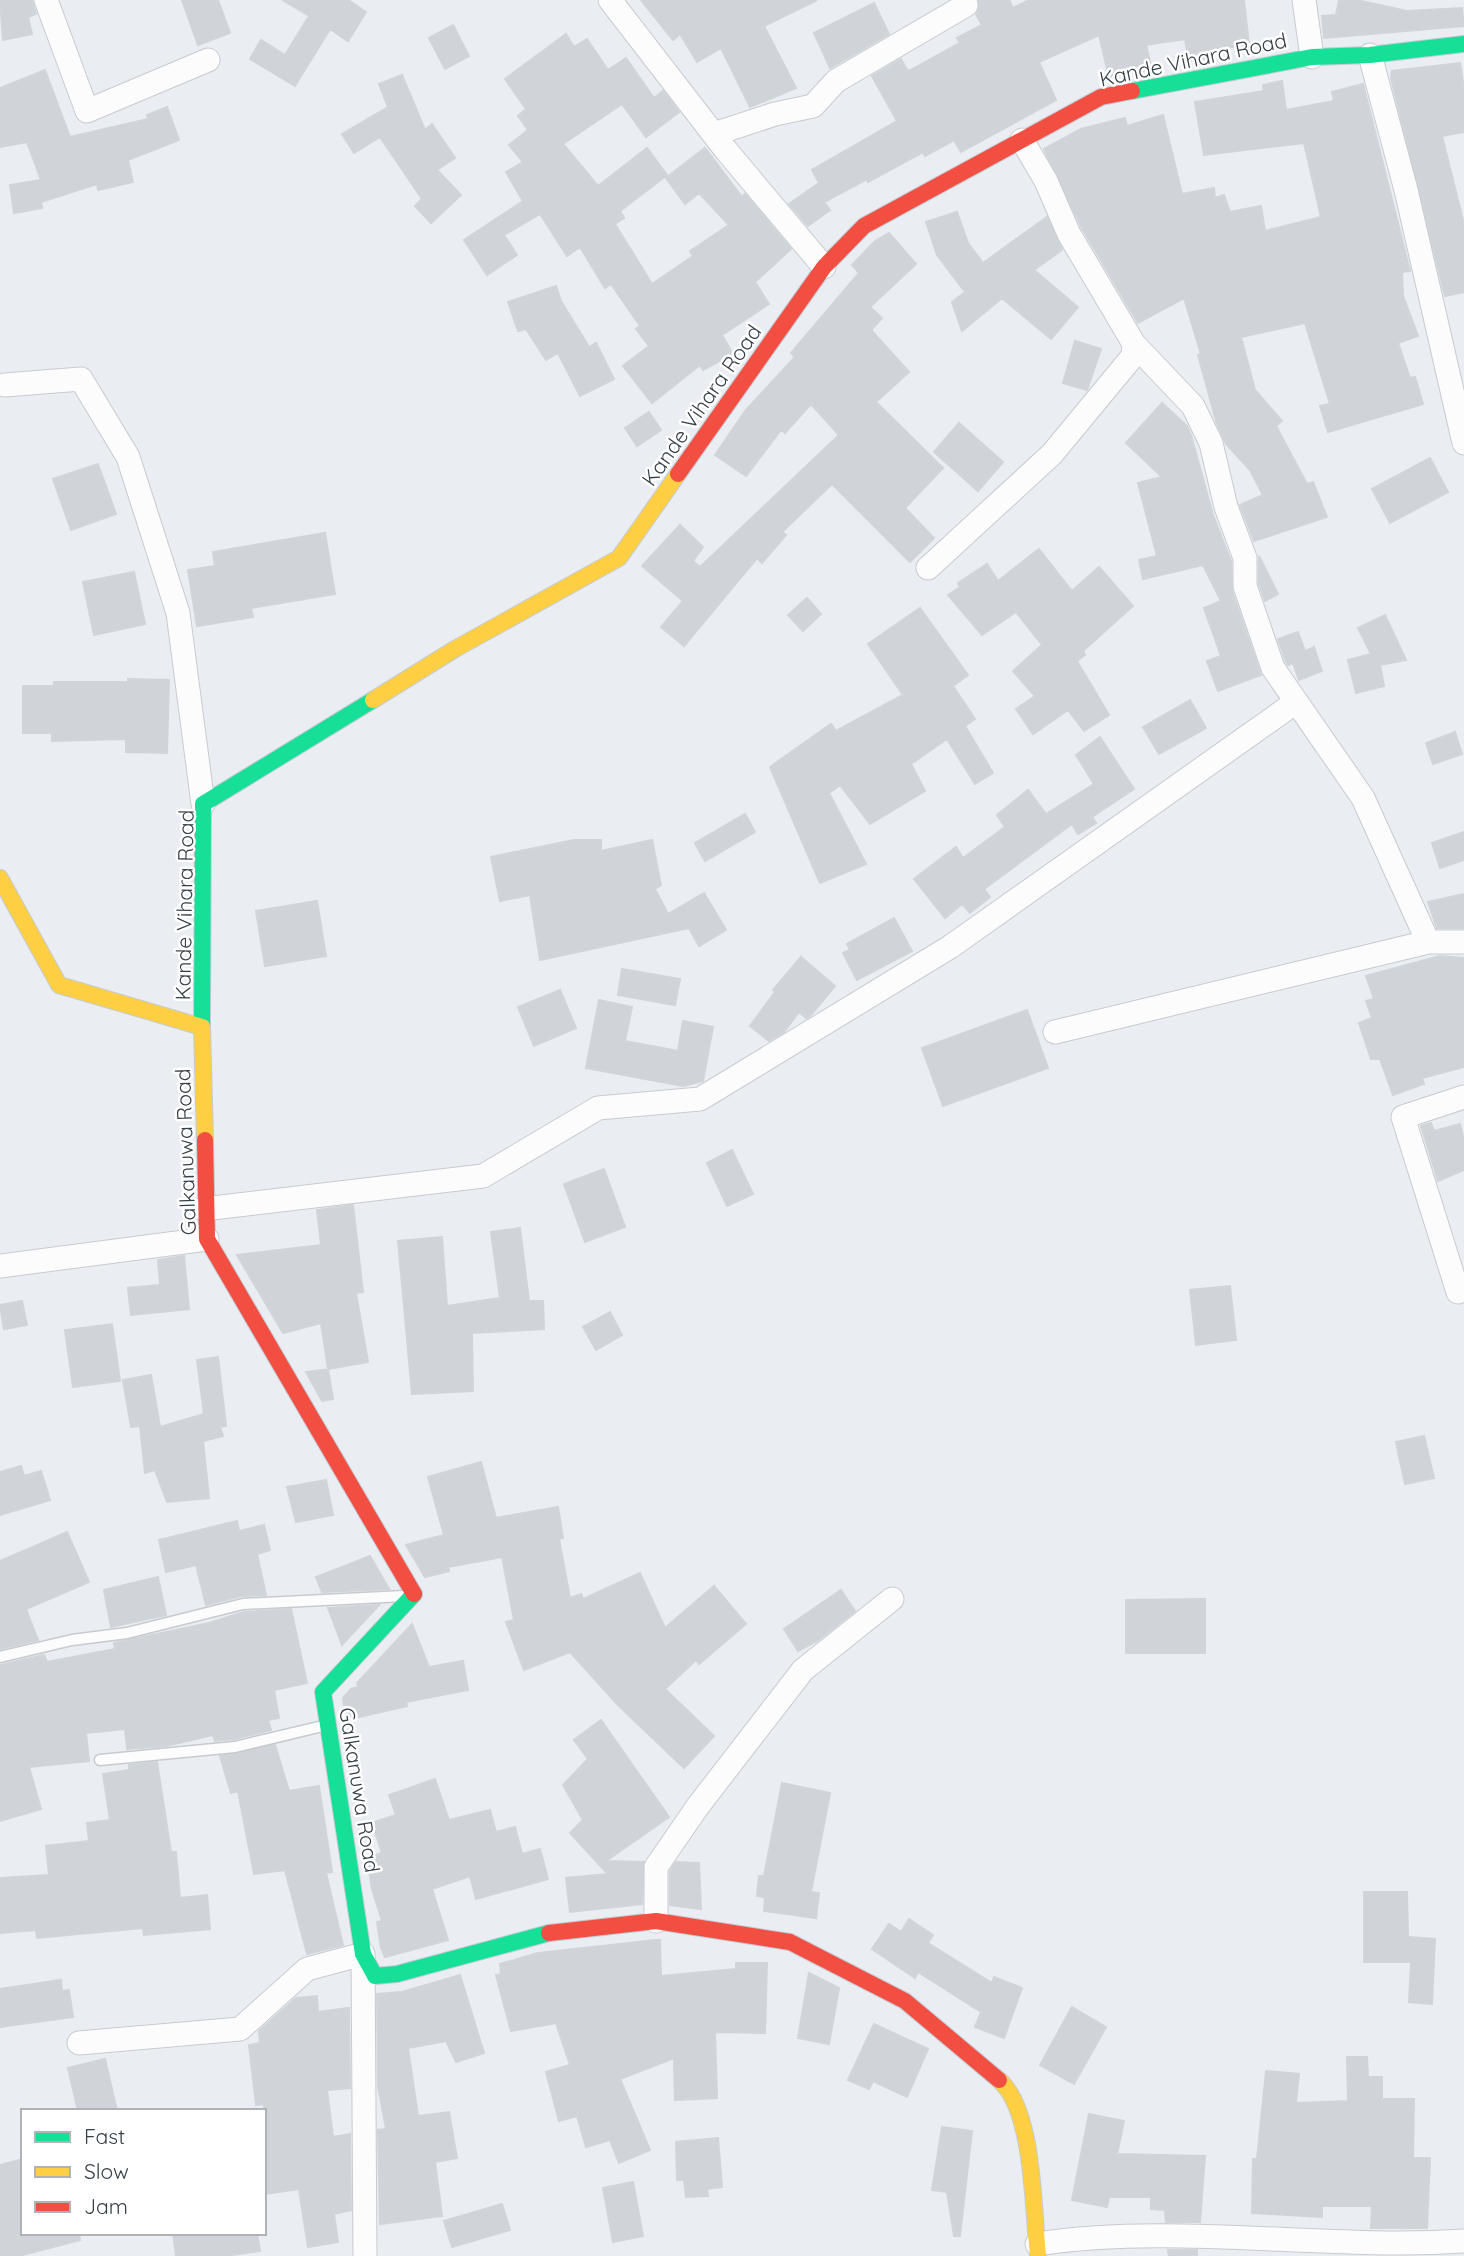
<svg xmlns="http://www.w3.org/2000/svg" width="1464" height="2256" font-family="Quicksand,sans-serif">
<style>
.building{fill:#d0d4d8;stroke:#d0d5da;stroke-width:2}
.lines{fill:none;stroke-linecap:round;stroke-linejoin:round}
.lane-casing{stroke:#c7cbcf;stroke-width:13}
.street-casing{stroke:#c7cbcf;stroke-width:25}
.fast-casing{stroke:#c4cbd4;stroke-width:18}
.slow-casing{stroke:#c4cbd4;stroke-width:18}
.jam-casing{stroke:#c4cbd4;stroke-width:18}
.lane{stroke:#fcfcfd;stroke-width:10}
.street{stroke:#fcfcfd;stroke-width:23}
.fast{stroke:#16e098;stroke-width:16}
.slow{stroke:#ffcf43;stroke-width:16}
.jam{stroke:#f24e42;stroke-width:16}
.labels{text-anchor:middle;dominant-baseline:central;stroke-width:5;stroke-linejoin:round;paint-order:stroke}
.street-label{font-size:21px;fill:#364048;stroke:#fff}
</style>
<rect width="100%" height="100%" fill="#eaedf1"/>
<path class="building" d="M 0,0 L 32,0 L 36,14 L 28,17 L 32,34 L 3,40 Z
M 182,0 L 218,0 L 230,33 L 198,45 Z
M 283,0 L 348,0 L 366,12 L 348,41 L 330,29 L 295,86 L 250,59 L 261,40 L 285,55 L 309,16 Z
M 641,0 L 817,0 L 764,26 L 796,88 L 750,107 L 721,48 L 697,62 L 680,34 L 673,40 Z
M 979,0 L 1009,0 L 1013,8 L 1029,0 L 1244,0 L 1249,45 L 1210,50 L 1212,57 L 1189,62 L 1185,39 L 1146,45 L 1152,69 L 1109,77 L 1099,35 L 1039,62 L 1056,100 L 961,152 L 954,140 L 925,156 L 923,152 L 868,182 L 867,179 L 824,202 L 830,210 L 808,226 L 789,204 L 819,183 L 812,170 L 897,121 L 872,76 L 901,59 L 907,70 L 911,70 L 960,43 L 957,38 L 982,25 L 976,14 Z
M 1339,0 L 1357,0 L 1407,11 L 1462,8 L 1464,26 L 1324,38 L 1322,16 L 1336,15 Z
M 874,3 L 889,34 L 830,68 L 814,33 Z
M 453,25 L 469,56 L 445,69 L 429,38 Z
M 566,34 L 574,47 L 587,39 L 608,70 L 626,58 L 654,98 L 663,91 L 679,112 L 646,137 L 622,104 L 563,144 L 598,186 L 647,148 L 667,175 L 620,211 L 624,218 L 615,224 L 652,284 L 693,256 L 690,251 L 729,225 L 699,193 L 685,204 L 666,178 L 705,148 L 742,197 L 745,194 L 791,249 L 755,282 L 769,304 L 722,335 L 733,354 L 703,370 L 700,365 L 652,403 L 623,366 L 649,346 L 636,329 L 640,326 L 611,284 L 605,288 L 580,247 L 567,256 L 540,214 L 504,235 L 517,255 L 487,275 L 464,240 L 523,201 L 506,172 L 523,162 L 509,145 L 528,130 L 518,116 L 526,109 L 505,79 Z
M 1460,63 L 1464,88 L 1464,132 L 1442,136 L 1464,224 L 1464,292 L 1445,296 L 1391,78 L 1392,71 Z
M 45,70 L 70,137 L 148,119 L 147,115 L 167,107 L 179,140 L 128,160 L 133,182 L 98,190 L 97,184 L 41,202 L 42,208 L 14,213 L 10,185 L 41,180 L 27,142 L 0,147 L 0,88 Z
M 402,75 L 425,130 L 432,124 L 455,158 L 437,170 L 461,195 L 431,223 L 415,206 L 422,199 L 380,137 L 354,153 L 342,134 L 388,107 L 379,84 Z
M 1282,81 L 1286,110 L 1334,101 L 1332,92 L 1363,84 L 1410,271 L 1402,272 L 1403,296 L 1418,336 L 1398,343 L 1410,378 L 1415,377 L 1423,404 L 1328,432 L 1320,406 L 1330,404 L 1305,323 L 1241,337 L 1255,390 L 1282,421 L 1276,426 L 1307,484 L 1313,482 L 1327,517 L 1254,541 L 1240,505 L 1263,495 L 1250,470 L 1226,444 L 1216,421 L 1198,355 L 1201,354 L 1184,298 L 1138,323 L 1082,228 L 1044,149 L 1081,129 L 1125,118 L 1127,126 L 1163,115 L 1182,194 L 1214,188 L 1215,198 L 1224,195 L 1230,212 L 1261,206 L 1265,231 L 1321,217 L 1304,143 L 1204,155 L 1195,102 L 1264,91 L 1263,85 Z
M 957,212 L 968,243 L 983,263 L 1047,217 L 1062,250 L 1034,270 L 1078,307 L 1051,339 L 1002,298 L 962,331 L 952,302 L 965,292 L 937,255 L 926,222 Z
M 889,233 L 916,264 L 870,307 L 882,318 L 871,330 L 909,372 L 876,402 L 943,468 L 905,508 L 934,538 L 910,562 L 832,484 L 782,532 L 786,535 L 762,563 L 757,558 L 684,646 L 661,627 L 683,601 L 642,566 L 680,525 L 703,547 L 693,561 L 700,567 L 839,435 L 811,404 L 785,433 L 781,430 L 746,476 L 715,455 L 746,410 L 795,357 L 791,353 L 859,273 L 852,265 L 875,241 Z
M 556,286 L 561,301 L 589,347 L 596,343 L 614,379 L 580,396 L 558,353 L 546,360 L 526,329 L 518,331 L 508,302 Z
M 1075,341 L 1101,349 L 1087,390 L 1063,383 Z
M 1162,403 L 1187,426 L 1191,435 L 1213,515 L 1231,561 L 1232,591 L 1261,675 L 1218,691 L 1207,661 L 1221,656 L 1204,608 L 1221,601 L 1203,565 L 1143,579 L 1139,560 L 1157,556 L 1138,483 L 1162,477 L 1126,443 Z
M 649,412 L 661,430 L 637,446 L 625,428 Z
M 959,423 L 1003,462 L 978,491 L 934,452 Z
M 1430,458 L 1448,492 L 1390,523 L 1372,489 Z
M 98,464 L 116,514 L 71,530 L 53,479 Z
M 325,533 L 335,594 L 251,608 L 253,617 L 197,626 L 188,570 L 215,566 L 213,552 Z
M 1039,549 L 1072,591 L 1099,567 L 1133,606 L 1083,651 L 1085,655 L 1077,661 L 1109,715 L 1084,731 L 1068,710 L 1033,734 L 1016,709 L 1035,696 L 1013,671 L 1042,645 L 1016,612 L 982,635 L 948,595 L 960,587 L 958,583 L 987,564 L 998,581 Z
M 1259,556 L 1278,594 L 1265,601 L 1259,584 Z
M 134,572 L 145,624 L 94,635 L 83,582 Z
M 807,598 L 821,614 L 803,631 L 788,615 Z
M 920,608 L 968,675 L 953,686 L 975,719 L 965,726 L 993,773 L 975,784 L 947,739 L 911,764 L 925,791 L 870,824 L 840,785 L 829,793 L 866,864 L 820,883 L 770,767 L 831,724 L 836,731 L 903,695 L 868,644 Z
M 1385,615 L 1406,660 L 1380,665 L 1384,686 L 1356,693 L 1348,660 L 1371,654 L 1358,628 Z
M 1298,632 L 1305,651 L 1314,647 L 1322,671 L 1299,680 L 1293,663 L 1288,665 L 1286,662 L 1278,639 Z
M 128,679 L 169,680 L 167,753 L 126,752 L 126,739 L 52,741 L 52,733 L 23,733 L 23,686 L 54,686 L 54,682 L 128,682 Z
M 1190,700 L 1206,728 L 1159,754 L 1143,727 Z
M 1455,732 L 1462,754 L 1433,764 L 1426,743 Z
M 1100,737 L 1134,789 L 1092,817 L 1096,823 L 1078,834 L 1072,824 L 984,889 L 990,897 L 970,913 L 962,904 L 945,918 L 914,879 L 956,847 L 963,858 L 1005,827 L 997,815 L 1028,790 L 1046,814 L 1094,784 L 1076,755 Z
M 745,814 L 755,832 L 705,861 L 695,843 Z
M 1464,832 L 1464,860 L 1440,868 L 1432,843 Z
M 574,840 L 601,840 L 601,851 L 652,840 L 661,885 L 655,889 L 668,914 L 704,893 L 726,930 L 699,946 L 689,928 L 540,960 L 530,895 L 500,901 L 491,857 Z
M 1464,894 L 1464,928 L 1437,928 L 1428,902 Z
M 317,901 L 326,956 L 265,966 L 256,911 Z
M 894,918 L 912,951 L 857,980 L 843,953 L 850,950 L 847,944 Z
M 1440,956 L 1464,958 L 1464,1067 L 1422,1078 L 1424,1084 L 1393,1095 L 1380,1059 L 1371,1059 L 1359,1023 L 1372,1018 L 1366,1001 L 1374,999 L 1366,976 Z
M 801,957 L 835,986 L 811,1015 L 806,1018 L 799,1012 L 784,1032 L 769,1041 L 750,1026 L 775,992 L 773,990 Z
M 622,969 L 680,979 L 675,1005 L 618,995 Z
M 560,990 L 576,1028 L 534,1046 L 518,1007 Z
M 599,1000 L 632,1007 L 625,1041 L 678,1051 L 683,1021 L 713,1027 L 703,1081 L 683,1086 L 586,1068 Z
M 1027,1010 L 1048,1068 L 943,1106 L 922,1048 Z
M 1431,1123 L 1434,1131 L 1460,1124 L 1464,1140 L 1464,1170 L 1438,1181 L 1421,1126 Z
M 732,1150 L 753,1194 L 727,1206 L 707,1163 Z
M 604,1169 L 625,1227 L 585,1242 L 564,1184 Z
M 353,1205 L 363,1292 L 356,1293 L 368,1362 L 328,1369 L 321,1323 L 283,1333 L 237,1255 L 321,1245 L 317,1210 Z
M 520,1228 L 529,1301 L 543,1301 L 544,1329 L 472,1333 L 473,1391 L 412,1394 L 398,1241 L 442,1237 L 447,1306 L 500,1298 L 491,1232 Z
M 184,1256 L 189,1309 L 131,1315 L 128,1288 L 160,1285 L 158,1260 Z
M 1230,1286 L 1236,1340 L 1196,1345 L 1190,1290 Z
M 22,1301 L 27,1325 L 4,1329 L 0,1305 Z
M 610,1312 L 622,1335 L 596,1350 L 583,1327 Z
M 112,1324 L 120,1381 L 73,1387 L 65,1330 Z
M 218,1357 L 226,1426 L 220,1427 L 223,1436 L 203,1441 L 209,1498 L 167,1502 L 155,1470 L 145,1473 L 140,1426 L 131,1427 L 123,1380 L 151,1375 L 160,1427 L 204,1414 L 197,1360 Z
M 328,1369 L 333,1399 L 322,1401 L 306,1372 Z
M 1424,1436 L 1434,1478 L 1405,1484 L 1396,1442 Z
M 481,1462 L 496,1518 L 558,1507 L 563,1538 L 559,1539 L 570,1598 L 581,1594 L 583,1599 L 640,1573 L 665,1628 L 714,1586 L 746,1624 L 699,1664 L 696,1660 L 665,1689 L 714,1736 L 684,1768 L 618,1705 L 570,1652 L 524,1670 L 506,1622 L 514,1620 L 502,1557 L 448,1567 L 449,1571 L 425,1577 L 406,1545 L 444,1535 L 428,1477 Z
M 21,1466 L 24,1476 L 41,1471 L 50,1500 L 0,1515 L 0,1472 Z
M 326,1480 L 333,1515 L 296,1522 L 287,1487 Z
M 237,1521 L 239,1531 L 264,1525 L 270,1550 L 257,1554 L 266,1595 L 241,1596 L 206,1605 L 196,1565 L 166,1572 L 159,1540 Z
M 67,1532 L 89,1582 L 26,1609 L 38,1640 L 0,1649 L 0,1561 Z
M 370,1556 L 389,1589 L 322,1592 L 316,1577 Z
M 158,1577 L 166,1615 L 111,1627 L 104,1590 Z
M 841,1590 L 855,1611 L 817,1641 L 798,1651 L 784,1629 Z
M 1205,1599 L 1205,1653 L 1126,1653 L 1126,1600 Z
M 379,1605 L 342,1645 L 328,1608 Z
M 291,1609 L 307,1683 L 274,1690 L 279,1718 L 268,1720 L 271,1730 L 234,1739 L 215,1741 L 213,1735 L 166,1746 L 127,1749 L 125,1729 L 86,1733 L 89,1761 L 29,1767 L 41,1809 L 0,1821 L 0,1665 L 44,1655 L 47,1662 L 115,1649 L 114,1643 L 209,1623 L 244,1612 Z
M 412,1624 L 429,1667 L 463,1661 L 468,1690 L 406,1702 L 407,1706 L 346,1720 L 343,1698 L 351,1689 L 358,1687 L 357,1683 Z
M 601,1720 L 669,1817 L 606,1861 L 644,1862 L 642,1904 L 570,1912 L 566,1878 L 608,1874 L 570,1833 L 583,1820 L 563,1785 L 588,1759 L 574,1740 Z
M 275,1745 L 289,1791 L 319,1786 L 332,1872 L 326,1873 L 343,1945 L 307,1954 L 285,1870 L 254,1874 L 238,1791 L 231,1793 L 220,1756 Z
M 157,1762 L 171,1852 L 176,1852 L 180,1898 L 207,1895 L 210,1929 L 144,1935 L 143,1928 L 37,1938 L 36,1930 L 0,1933 L 0,1878 L 49,1875 L 46,1846 L 89,1841 L 87,1823 L 110,1820 L 103,1774 L 129,1770 L 129,1765 Z
M 435,1779 L 449,1820 L 490,1810 L 496,1832 L 515,1827 L 522,1854 L 540,1849 L 548,1879 L 476,1899 L 470,1876 L 432,1889 L 448,1940 L 385,1957 L 381,1948 L 377,1922 L 382,1921 L 372,1889 L 367,1858 L 382,1853 L 372,1823 L 396,1815 L 389,1795 Z
M 782,1783 L 830,1793 L 811,1892 L 819,1893 L 816,1918 L 764,1911 L 765,1897 L 757,1896 L 759,1876 L 764,1876 Z
M 676,1862 L 699,1863 L 701,1909 L 670,1905 L 670,1871 Z
M 1364,1892 L 1407,1892 L 1408,1937 L 1435,1939 L 1432,2004 L 1409,2002 L 1411,1962 L 1364,1962 Z
M 909,1919 L 933,1935 L 928,1943 L 992,1983 L 994,1977 L 1022,1988 L 1004,2038 L 975,2027 L 981,2012 L 918,1972 L 915,1978 L 872,1949 L 889,1924 L 901,1932 Z
M 656,1940 L 660,1940 L 661,1976 L 736,1969 L 736,1963 L 767,1963 L 765,2033 L 715,2032 L 717,2098 L 675,2100 L 674,2058 L 620,2079 L 650,2150 L 619,2163 L 610,2140 L 586,2147 L 577,2116 L 559,2121 L 546,2072 L 570,2065 L 556,2023 L 511,2031 L 496,1975 L 501,1974 L 500,1964 L 538,1953 Z
M 809,1973 L 839,1988 L 829,2044 L 798,2038 Z
M 460,1975 L 484,2053 L 456,2062 L 446,2041 L 408,2048 L 418,2116 L 449,2112 L 457,2158 L 435,2162 L 442,2216 L 380,2224 L 378,2130 L 386,2129 L 378,2086 L 377,1994 L 402,1992 Z
M 61,1980 L 62,1991 L 69,1990 L 73,2017 L 0,2027 L 0,1989 Z
M 317,1996 L 318,2012 L 349,2008 L 350,2088 L 327,2090 L 333,2137 L 350,2134 L 351,2210 L 334,2214 L 338,2242 L 308,2247 L 299,2189 L 264,2194 L 264,2104 L 256,2105 L 249,2045 L 260,2043 L 259,2031 L 296,1998 Z
M 1072,2007 L 1106,2027 L 1074,2084 L 1040,2065 Z
M 874,2024 L 928,2049 L 907,2097 L 873,2081 L 869,2089 L 848,2080 Z
M 1347,2057 L 1367,2057 L 1368,2077 L 1382,2077 L 1382,2099 L 1414,2099 L 1413,2158 L 1430,2158 L 1427,2228 L 1371,2228 L 1372,2206 L 1322,2206 L 1322,2217 L 1252,2213 L 1253,2159 L 1257,2159 L 1266,2071 L 1299,2074 L 1296,2103 L 1348,2101 Z
M 105,2059 L 117,2111 L 78,2111 L 68,2068 Z
M 1089,2114 L 1124,2121 L 1117,2154 L 1205,2156 L 1200,2222 L 1166,2222 L 1165,2210 L 1151,2209 L 1151,2197 L 1109,2197 L 1107,2207 L 1072,2200 Z
M 942,2127 L 972,2131 L 960,2236 L 954,2236 L 947,2192 L 932,2190 Z
M 718,2138 L 722,2187 L 707,2189 L 708,2196 L 686,2197 L 684,2180 L 677,2180 L 676,2142 Z
M 23,2159 L 23,2233 L 79,2233 L 80,2240 L 19,2256 L 0,2256 L 0,2165 Z
M 633,2182 L 643,2236 L 613,2242 L 603,2188 Z
M 502,2204 L 510,2230 L 452,2247 L 444,2221 Z
M 173,2233 L 257,2233 L 260,2251 L 225,2256 L 176,2256 Z
M 1168,2250 L 1197,2250 L 1197,2256 L 1169,2256 Z"/>
<g class="lines">
<g class="lane-casing">
<path id="lane" d="M 0,1657 L 72,1640 L 127,1633 L 243,1604 L 404,1596
M 100,1760 L 235,1747 L 327,1725"/>
</g>
<g class="street-casing">
<path id="street" d="M 46,0 L 87,111 L 208,60
M 610,0 L 725,149 L 824,267
M 1304,0 L 1312,57
M 1370,55 L 1406,190 L 1464,443
M 714,134 L 775,114 L 813,106 L 836,81 L 966,5 L 965,0
M 1022,140 L 1046,181 L 1069,234 L 1134,344 L 1193,406 L 1211,443 L 1226,507 L 1245,558 L 1245,586 L 1273,668 L 1363,798 L 1428,942 L 1464,942
M 5,385 L 81,379 L 128,457 L 178,613 L 203,804
M 928,568 L 1052,454 L 1133,356 L 1134,344
M 1055,1032 L 1428,942
M 204,1209 L 483,1176 L 598,1108 L 700,1099 L 950,947 L 1296,702
M 0,1266 L 207,1239
M 1458,1292 L 1403,1117 L 1464,1097
M 656,1921 L 656,1867 L 698,1806 L 803,1670 L 892,1599
M 79,2043 L 240,2029 L 307,1969 L 363,1954 L 365,2256
M 1037,2244 C 1178,2223 1322,2250 1464,2241"/>
</g>
<g class="fast-casing">
<path id="fast" d="M 1132,91 L 1312,57 L 1370,55 L 1464,44
M 202,1027 L 203,804 L 373,700
M 414,1594 L 323,1692 L 363,1954 L 375,1976 L 397,1974 L 549,1933"/>
</g>
<g class="slow-casing">
<path id="slow" d="M 373,700 L 455,649 L 619,558 L 678,474
M 0,878 L 59,985 L 202,1027 L 205,1140
M 999,2080 C 1034,2109 1033,2210 1038,2256"/>
</g>
<g class="jam-casing">
<path id="jam" d="M 678,474 L 824,267 L 864,226 L 1101,97 L 1132,91
M 205,1140 L 207,1239 L 414,1594
M 549,1933 L 656,1921 L 790,1942 L 905,2001 L 999,2080"/>
</g>
<use href="#lane" class="lane"/>
<use href="#street" class="street"/>
<use href="#fast" class="fast"/>
<use href="#slow" class="slow"/>
<use href="#jam" class="jam"/>
</g>
<g class="labels">
<g class="street-label">
<text transform="translate(1193 59) rotate(-12)">Kande Vihara Road</text>
<text transform="translate(701 405) rotate(-55)">Kande Vihara Road</text>
<text transform="translate(184 905) rotate(-89)">Kande Vihara Road</text>
<text transform="translate(185 1152) rotate(-92)">Galkanuwa Road</text>
<text transform="translate(360 1790) rotate(81)">Galkanuwa Road</text>
</g>
</g>
<rect x="21" y="2109" width="245" height="126" fill="#ffffff" stroke="#afb3b6" stroke-width="2"/>
<rect x="35" y="2132" width="35" height="10" fill="#16e098" stroke="#afb3b6" stroke-width="2"/>
<text x="84" y="2144" font-size="21" fill="#364048">Fast</text>
<rect x="35" y="2167" width="35" height="10" fill="#ffcf43" stroke="#afb3b6" stroke-width="2"/>
<text x="84" y="2179" font-size="21" fill="#364048">Slow</text>
<rect x="35" y="2202" width="35" height="10" fill="#f24e42" stroke="#afb3b6" stroke-width="2"/>
<text x="84" y="2214" font-size="21" fill="#364048">Jam</text>
</svg>
